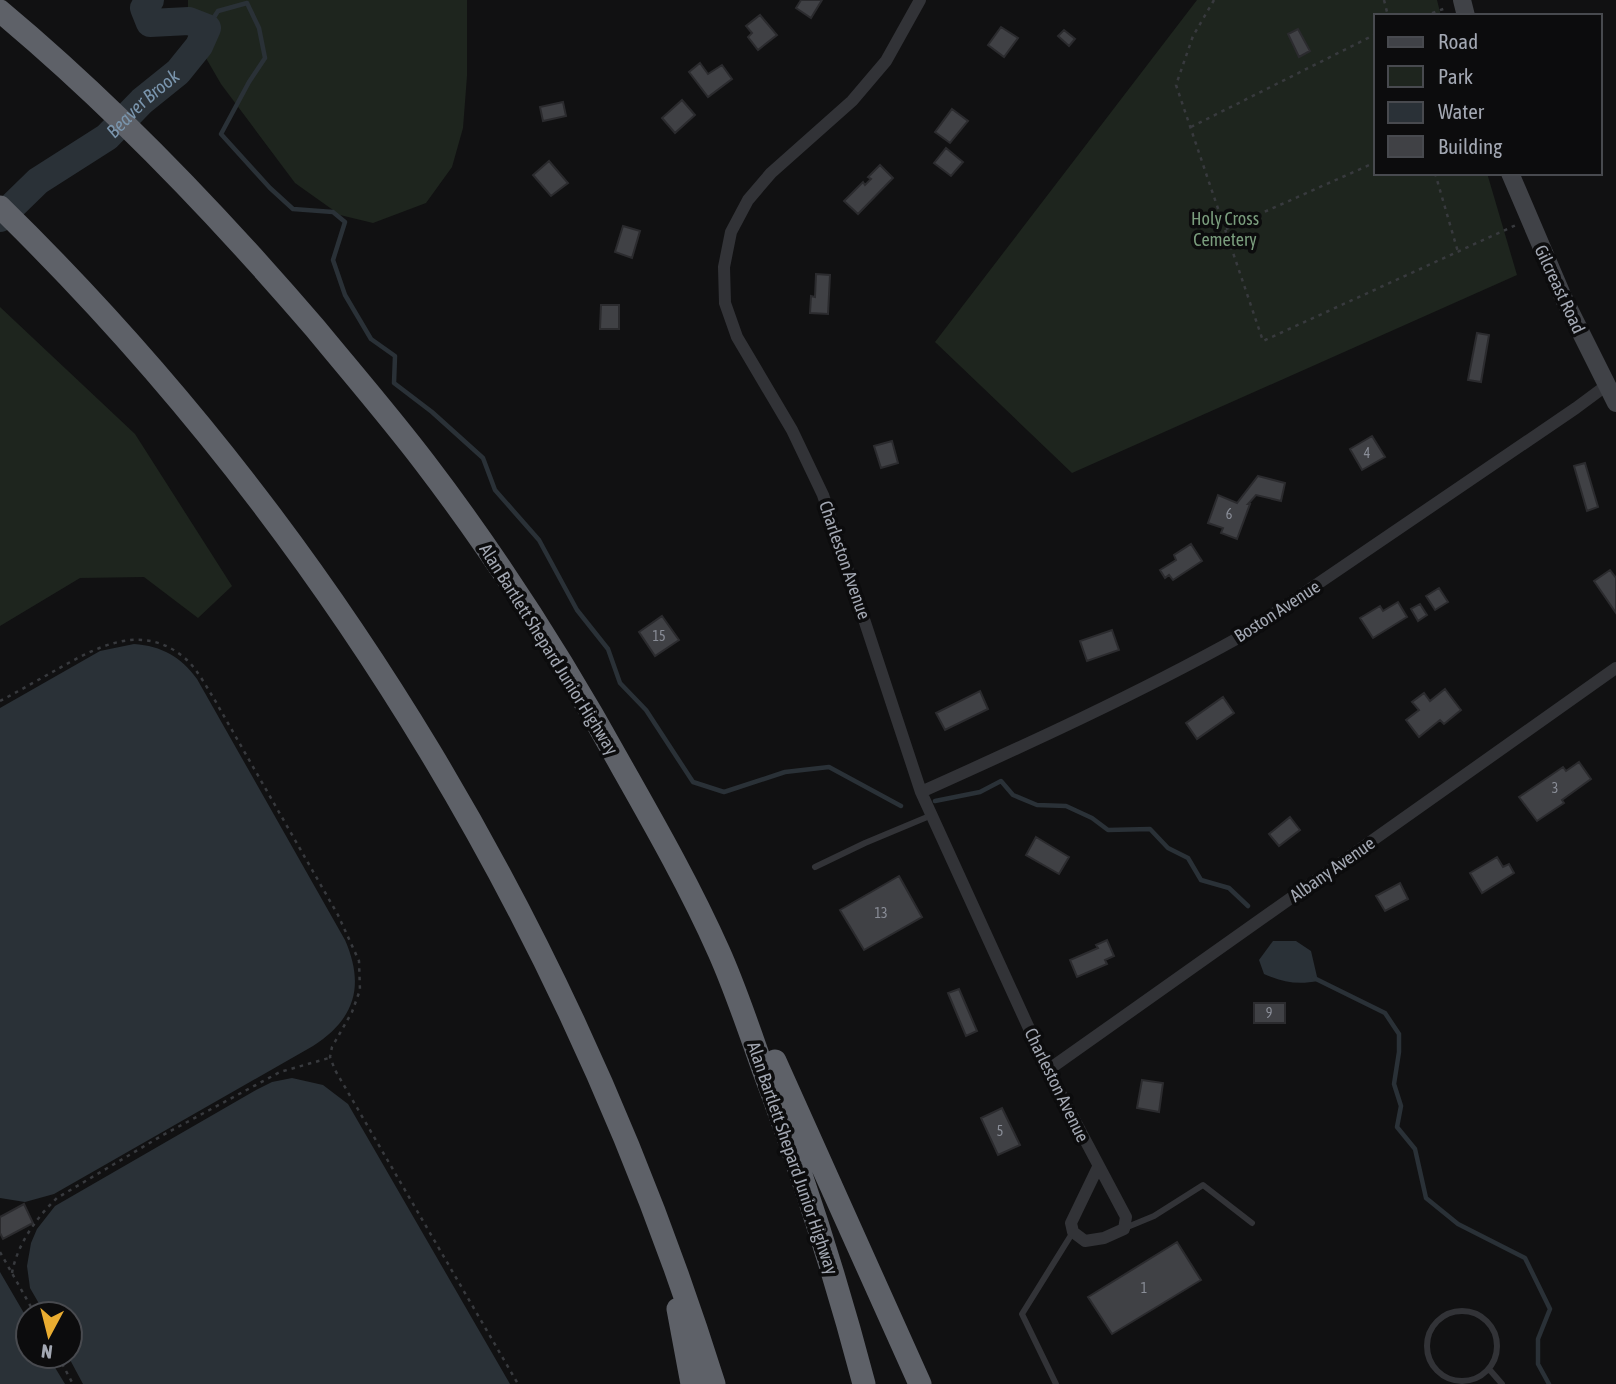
<svg xmlns="http://www.w3.org/2000/svg" width="1616" height="1384" font-family="'Asap Condensed',sans-serif">
<style>
.green{fill:#1e251e}
.water{fill:#2a3137}
.lines{fill:none;stroke-linecap:round;stroke-linejoin:round}
.stream{stroke:#2a3137;stroke-width:4.5}
.river{stroke:#2a3137;stroke-width:28}
.building{fill:#404145;stroke:#2b2b2e;stroke-width:2}
.path{stroke:#383a3e;stroke-width:2.5;stroke-dasharray:3.5 5;stroke-linecap:butt}
.lane{stroke:#323337;stroke-width:6}
.street{stroke:#323337;stroke-width:12}
.secondary{stroke:#404247;stroke-width:18}
.highway{stroke:#5e6168;stroke-width:23}
.labels{text-anchor:middle;dominant-baseline:central;stroke-width:7;stroke-linejoin:round;paint-order:stroke}
.number-label{font-size:14px;fill:#8a8e98}
.park-label{font-size:18px;fill:#7a9d7d;stroke:#0c0c0d}
.street-label{font-size:18px;fill:#a3a8b3;stroke:#0c0c0d}
.water-label{font-size:19px;font-style:italic;fill:#7a95ad;stroke:#0c0c0d}
</style>
<rect width="100%" height="100%" fill="#111112"/>
<path class="green" d="M 188,0 L 467,0 L 467,76 L 463,128 L 452,167 L 426,203 L 373,223 L 340,215 L 295,183 L 221,84 L 188,27 Z
M 1197,0 L 1437,0 L 1441,16 L 1376,16 L 1376,173 L 1487,173 L 1517,275 L 1072,473 L 935,342 Z
M 0,307 L 135,434 L 232,586 L 198,618 L 144,577 L 80,578 L 0,626 Z"/>
<path class="water" d="M 134,644 C 162,646 181,657 197,679 L 345,940 C 365,986 355,1019 313,1046 L 54,1194 L 25,1202 L 0,1198 L 0,708 L 100,651 Z
M 1273,941 L 1296,941 L 1311,951 L 1318,981 C 1297,985 1283,982 1264,974 L 1259,960 Z
M 292,1078 L 323,1085 L 348,1104 L 510,1384 L 83,1384 L 68,1356 L 70,1356 L 70,1314 L 45,1314 L 30,1288 L 27,1266 L 31,1243 L 37,1229 L 55,1206 L 256,1090 L 272,1082 Z
M 0,1272 L 28,1320 L 28,1356 L 48,1356 L 65,1384 L 0,1384 Z"/>
<g class="lines">
<path class="stream" d="M 207,28 L 218,11 L 247,3 L 259,28 L 265,58 L 249,82 L 221,134 L 270,188 L 293,209 L 333,212 L 345,222 L 333,260 L 345,295 L 371,339 L 395,356 L 394,383 L 432,412 L 483,458 L 495,490 L 539,540 L 577,610 L 608,649 L 620,683 L 646,710 L 693,782 L 724,792 L 785,772 L 829,767 L 901,806
M 935,801 L 980,792 L 1001,781 L 1013,795 L 1037,805 L 1066,806 L 1092,818 L 1108,830 L 1150,829 L 1168,848 L 1188,858 L 1201,880 L 1229,888 L 1248,906
M 1314,978 L 1385,1013 L 1399,1034 L 1399,1052 L 1394,1084 L 1401,1106 L 1397,1127 L 1415,1149 L 1426,1198 L 1458,1224 L 1525,1258 L 1550,1309 L 1538,1339 L 1538,1364 L 1549,1384"/>
<path class="river" id="s1" d="M 0,218 L 38,181 L 107,137 L 142,101 L 178,72 L 199,46 L 207,28 L 189,21 L 150,23 L 144,8 L 150,0"/>
</g>
<path class="building" d="M 801,0 L 822,0 L 811,18 L 796,8 Z
M 760,15 L 777,35 L 758,50 L 748,37 L 752,33 L 746,26 Z
M 1001,27 L 1018,38 L 1004,57 L 988,45 Z
M 1298,29 L 1310,51 L 1299,57 L 1288,34 Z
M 1064,30 L 1075,39 L 1069,46 L 1058,36 Z
M 700,63 L 708,74 L 722,65 L 732,79 L 708,97 L 689,72 Z
M 682,100 L 695,115 L 675,133 L 662,118 Z
M 563,102 L 566,116 L 543,121 L 540,107 Z
M 952,109 L 968,121 L 950,143 L 935,132 Z
M 946,148 L 963,162 L 951,176 L 934,163 Z
M 549,161 L 568,183 L 551,196 L 533,175 Z
M 880,165 L 893,178 L 858,214 L 844,201 L 863,182 L 865,185 L 871,179 L 868,177 Z
M 623,226 L 640,231 L 632,258 L 615,252 Z
M 816,274 L 830,275 L 828,314 L 810,313 L 811,296 L 815,297 Z
M 601,305 L 619,305 L 619,329 L 600,329 Z
M 1477,333 L 1489,335 L 1481,382 L 1468,380 Z
M 1372,436 L 1385,457 L 1362,470 L 1350,449 Z
M 892,441 L 898,463 L 881,468 L 874,446 Z
M 1585,463 L 1598,507 L 1587,511 L 1574,466 Z
M 1258,476 L 1285,483 L 1281,501 L 1256,495 L 1248,504 L 1250,504 L 1237,539 L 1221,533 L 1223,528 L 1208,523 L 1218,495 L 1237,503 Z
M 1191,544 L 1202,561 L 1173,580 L 1169,575 L 1165,578 L 1160,570 L 1176,560 L 1174,555 Z
M 1610,570 L 1616,578 L 1616,613 L 1594,581 Z
M 1439,588 L 1448,602 L 1435,610 L 1426,596 Z
M 1398,602 L 1407,617 L 1373,638 L 1360,618 L 1380,606 L 1383,611 Z
M 1420,604 L 1427,615 L 1418,621 L 1411,609 Z
M 662,616 L 679,640 L 655,656 L 639,632 Z
M 1112,630 L 1119,650 L 1087,661 L 1080,641 Z
M 1445,689 L 1461,710 L 1444,724 L 1440,720 L 1419,737 L 1406,720 L 1419,710 L 1412,702 L 1424,693 L 1430,701 Z
M 980,691 L 988,709 L 945,730 L 936,713 Z
M 1223,697 L 1234,713 L 1197,739 L 1186,723 Z
M 1579,762 L 1591,779 L 1562,800 L 1564,803 L 1537,821 L 1519,797 L 1563,767 L 1566,771 Z
M 1290,817 L 1300,830 L 1279,846 L 1269,834 Z
M 1036,837 L 1069,857 L 1059,874 L 1026,855 Z
M 1497,857 L 1503,867 L 1509,864 L 1514,873 L 1482,893 L 1470,873 Z
M 899,876 L 922,917 L 864,950 L 840,910 Z
M 1400,883 L 1408,899 L 1385,911 L 1376,896 Z
M 1107,940 L 1114,956 L 1105,960 L 1107,964 L 1077,977 L 1070,960 L 1098,948 L 1096,945 Z
M 959,989 L 977,1031 L 966,1036 L 948,993 Z
M 1254,1003 L 1285,1003 L 1285,1023 L 1254,1023 Z
M 1142,1080 L 1163,1083 L 1159,1112 L 1137,1108 Z
M 1002,1108 L 1020,1145 L 998,1155 L 981,1118 Z
M 24,1204 L 33,1223 L 3,1239 L 0,1233 L 0,1217 Z
M 1177,1242 L 1201,1280 L 1112,1334 L 1088,1297 Z"/>
<g class="lines">
<path class="path" d="M 1214,0 L 1193,36 L 1176,85 L 1263,341 L 1516,225
M 1384,0 L 1388,16
M 1424,16 L 1446,8
M 1191,127 L 1376,34
M 1435,173 L 1458,252
M 1226,229 L 1376,162
M 0,701 C 19,691 38,680 56,670 C 95,648 139,623 181,655 C 195,665 204,683 213,697 L 338,915 L 359,961 L 360,990 L 352,1012 L 332,1047 L 330,1057 L 335,1070 L 518,1384
M 0,1252 L 35,1314
M 12,1273 C 17,1245 36,1218 57,1198 L 163,1135 L 280,1072 L 329,1058
M 58,1356 L 73,1384"/>
<path class="lane" d="M 815,867 L 865,843 L 932,815
M 1125,1228 L 1154,1216 L 1203,1185 L 1252,1223
M1427 1346a35 35 0 1 1 70 0a35 35 0 1 1-70 0Z
M 1489,1369 L 1502,1384
M 1056,1384 L 1022,1314 L 1073,1232"/>
<path class="street" d="M 920,0 L 886,61 L 852,101 L 771,173 L 748,200 L 731,232 L 724,267 L 725,303 L 737,337 L 792,430 L 823,495 L 921,792 L 1048,1070 L 1126,1217 L 1124,1229 L 1104,1238 L 1085,1241 L 1073,1232 L 1071,1223 L 1098,1167
M 921,792 C 1028,744 1135,695 1238,638 L 1576,408 L 1607,385
M 1048,1070 L 1616,668"/>
<path class="secondary" d="M 1462,0 L 1466,16
M 1510,173 L 1563,297 L 1616,403"/>
<path class="highway" d="M 0,11 C 115,107 218,215 315,328 C 352,373 390,417 425,463 C 499,560 564,662 623,769 C 657,829 691,889 719,952 C 736,990 749,1030 763,1069 C 802,1172 836,1277 864,1384
M 0,207 C 333,532 575,941 714,1384
M 775,1061 L 920,1384
M 678,1309 L 692,1384"/>
</g>
<g class="labels">
<g class="number-label">
<text x="1367" y="453">4</text>
<text x="1229" y="514">6</text>
<text x="659" y="636">15</text>
<text x="1555" y="788">3</text>
<text x="881" y="913">13</text>
<text x="1269" y="1013">9</text>
<text x="1000" y="1131">5</text>
<text x="1144" y="1288">1</text>
</g>
<g class="park-label">
<text x="1225" y="218">Holy Cross<tspan x="1225" dy="21">Cemetery</tspan></text>
</g>
<g class="street-label">
<text transform="translate(1560 289) rotate(65)">Gilcreast Road</text>
<text transform="translate(845 560) rotate(71)">Charleston Avenue</text>
<text transform="translate(1277 611) rotate(-33)">Boston Avenue</text>
<text transform="translate(549 649) rotate(58)">Alan Bartlett Shepard Junior Highway</text>
<text transform="translate(1332 869) rotate(-35)">Albany Avenue</text>
<text transform="translate(1057 1085) rotate(64)">Charleston Avenue</text>
<text transform="translate(793 1158) rotate(71)">Alan Bartlett Shepard Junior Highway</text>
</g>
<g class="water-label">
<text stroke="none"><textPath href="#s1" startOffset="184">Beaver Brook</textPath></text>
</g>
</g>
<rect x="1374" y="14" width="228" height="161" fill="#0c0c0d" stroke="#484a4f" stroke-width="2"/>
<rect x="1388" y="37" width="35" height="10" fill="#404247" stroke="#484a4f" stroke-width="2"/>
<text x="1438" y="49" font-size="21" fill="#a3a8b3">Road</text>
<rect x="1388" y="66" width="35" height="21" fill="#1e251e" stroke="#484a4f" stroke-width="2"/>
<text x="1438" y="84" font-size="21" fill="#a3a8b3">Park</text>
<rect x="1388" y="102" width="35" height="21" fill="#2a3137" stroke="#484a4f" stroke-width="2"/>
<text x="1438" y="119" font-size="21" fill="#a3a8b3">Water</text>
<rect x="1388" y="136" width="35" height="21" fill="#404145" stroke="#484a4f" stroke-width="2"/>
<text x="1438" y="154" font-size="21" fill="#a3a8b3">Building</text>
<g transform="translate(49 1335) rotate(187)"><circle r="33" fill="#0c0c0d" stroke="#484a4f" stroke-width="2"/>
<path d="M0-5L12 26L0 18L-12 26Z" fill="#eaad31"/>
<text y="-10" font-size="19" font-weight="bold" text-anchor="middle" fill="#a3a8b3">N</text>
</g>
</svg>
